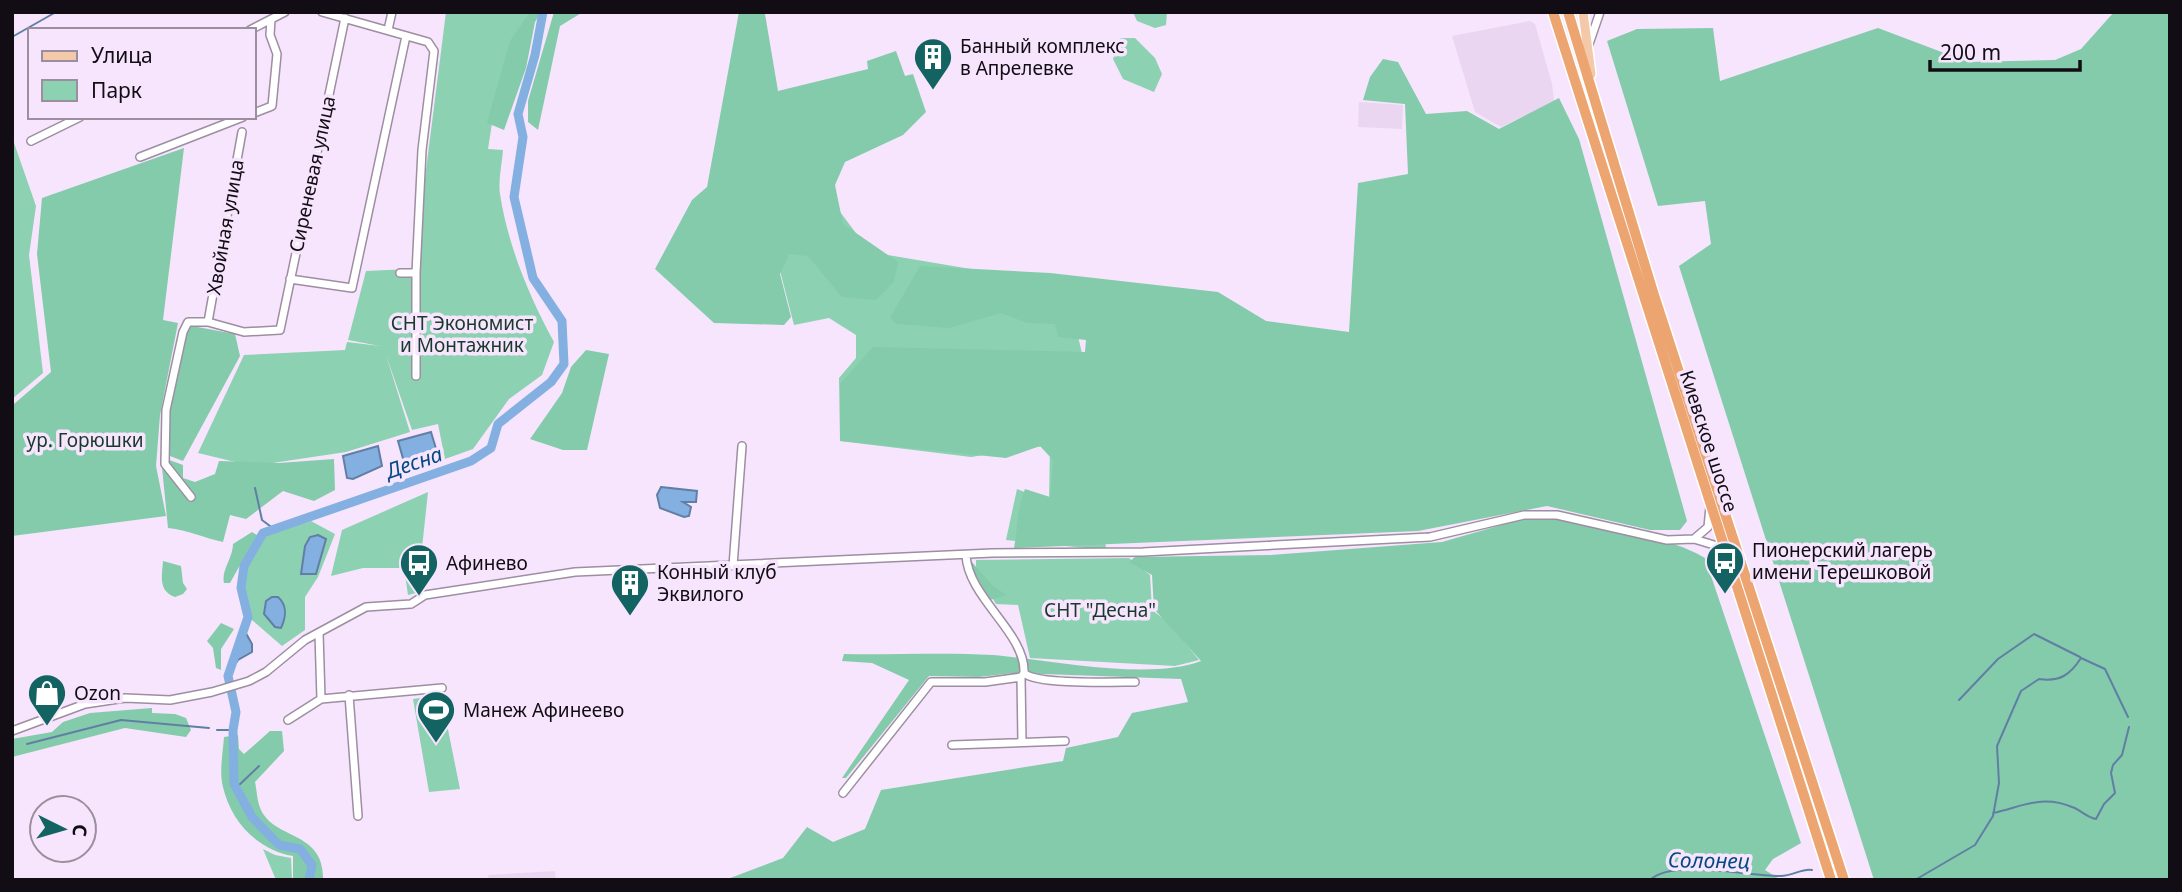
<svg xmlns="http://www.w3.org/2000/svg" width="2182" height="892" font-family="'Noto Sans',sans-serif">
<style>
.built{fill:#ead6f1}
.green{fill:#8cd1b2}
.forest{fill:#83cbab}
.water{fill:#83b0e1;stroke:#617fa4;stroke-width:2}
.lines{fill:none;stroke-linecap:round;stroke-linejoin:round}
.stream{stroke:#617fa4;stroke-width:2}
.river{stroke:#83b0e1;stroke-width:9}
.minor-casing{stroke:#9d8ea2;stroke-width:10}
.major-casing{stroke:#fff;stroke-width:12}
.highway-casing{stroke:#fff;stroke-width:13}
.minor{stroke:#fff;stroke-width:7}
.major{stroke:#f4c9aa;stroke-width:9}
.highway{stroke:#eca571;stroke-width:10}
.labels{text-anchor:middle;dominant-baseline:central;stroke-width:7;stroke-linejoin:round;paint-order:stroke}
.poi-label{font-size:19px;fill:#120d14;stroke:#f6e5fc;text-anchor:start}
.street-label{font-size:19px;fill:#120d14;stroke:#f6e5fc}
.park-label{font-size:19px;fill:#18392b;stroke:#f6e5fc}
.water-label{font-size:21px;font-style:italic;fill:#034a84;stroke:#f6e5fc}
</style>
<rect width="100%" height="100%" fill="#f6e5fc"/>
<path class="built" d="M 1530,21 L 1535,24 L 1552,84 L 1554,101 L 1501,127 L 1475,112 L 1452,36 Z
M 1359,102 L 1403,105 L 1402,129 L 1358,127 Z
M 555,871 L 556,880 L 489,880 L 488,875 Z"/>
<path class="green" d="M 446,12 L 534,12 L 496,98 L 488,149 L 503,150 C 502,164 498,180 500,194 C 508,246 529,296 554,342 L 542,375 L 509,399 L 473,449 L 445,459 L 438,424 L 412,430 L 386,355 L 410,432 L 346,452 L 252,466 L 198,453 L 244,355 L 345,350 L 347,342 L 380,346 L 348,340 L 366,271 L 411,269 L 414,265 Z
M 1133,12 L 1167,12 L 1166,25 L 1155,28 L 1137,21 Z
M 1120,38 L 1135,38 L 1155,58 L 1162,74 L 1154,92 L 1123,79 L 1113,59 Z
M 12,137 L 36,206 L 29,255 L 43,373 L 12,399 Z
M 826,193 L 870,252 L 1066,285 L 1088,379 L 1102,486 L 1106,550 L 1006,540 L 1017,489 L 1049,502 L 1050,445 L 971,457 L 840,441 L 839,378 L 856,358 L 856,335 L 829,318 L 794,325 L 778,263 Z
M 428,492 L 422,548 L 424,591 L 408,595 L 404,568 L 363,568 L 331,576 L 342,530 Z
M 311,521 L 335,534 L 318,577 L 305,597 L 305,630 L 282,646 L 252,620 L 244,587 L 247,566 L 265,536 Z
M 1129,558 L 1150,575 L 1152,610 L 1169,623 L 1199,660 L 1175,666 L 1030,658 L 1018,605 L 996,604 L 976,571 L 976,560 Z
M 441,695 L 460,789 L 429,792 L 413,699 Z
M 263,849 L 275,855 L 291,858 L 292,880 L 276,880 Z"/>
<path class="forest" d="M 530,12 L 541,12 L 535,22 L 526,68 L 504,130 L 487,123 L 510,41 Z
M 554,12 L 583,12 L 560,26 L 538,130 L 528,122 L 528,101 Z
M 739,12 L 765,14 L 778,91 L 868,69 L 867,61 L 896,51 L 905,76 L 913,74 L 926,112 L 903,135 L 845,162 L 835,185 L 843,224 L 898,262 L 894,282 L 876,300 L 842,297 L 808,256 L 789,254 L 780,274 L 791,317 L 784,325 L 714,323 L 655,269 L 692,200 L 707,187 Z
M 2114,12 L 2170,12 L 2170,880 L 1874,880 L 1679,266 L 1711,244 L 1705,201 L 1658,206 L 1607,41 L 1637,29 L 1713,28 L 1720,81 L 1878,28 L 1968,62 L 2055,60 L 2081,49 Z
M 1383,59 L 1398,62 L 1426,114 L 1467,111 L 1499,129 L 1559,98 L 1579,139 L 1687,521 L 1680,530 L 1650,530 L 1547,506 L 1418,531 L 1014,548 C 1018,527 1017,509 1025,489 L 1050,497 L 1053,460 L 1040,446 L 1006,458 L 840,441 L 840,384 L 873,347 L 1085,352 L 1086,340 L 1058,337 L 1055,324 L 1027,323 L 1001,313 L 949,328 L 897,324 L 890,318 L 920,266 L 1050,273 L 1218,292 L 1266,321 L 1349,332 L 1358,183 L 1408,174 L 1405,104 L 1363,100 L 1370,77 Z
M 184,148 L 163,320 L 178,323 L 160,415 L 156,466 L 166,516 L 12,536 L 14,404 L 51,372 L 37,254 L 42,198 Z
M 192,326 L 235,334 L 240,356 L 183,461 L 170,456 L 170,411 L 186,329 Z
M 586,350 L 609,354 L 587,450 L 563,450 L 530,439 L 562,393 L 571,367 Z
M 161,457 L 183,465 L 183,478 L 195,482 L 215,474 L 219,461 L 279,463 L 334,459 L 335,490 L 314,501 L 283,491 L 246,519 L 230,515 L 223,542 C 204,538 188,530 168,528 Z
M 1526,518 C 1572,518 1666,534 1705,558 L 1801,843 L 1773,859 L 1765,870 L 1781,880 L 725,880 L 783,858 L 807,827 L 833,842 L 865,829 L 881,790 L 1063,761 L 1066,748 L 1118,737 L 1132,713 L 1188,702 L 1181,679 L 1013,673 L 979,677 L 929,676 L 846,778 L 842,778 L 909,680 L 872,663 L 842,661 L 844,654 C 893,655 944,652 993,655 C 1052,660 1148,681 1201,661 L 1154,609 L 1152,575 L 1129,562 L 1135,557 L 1271,555 L 1442,542 Z
M 252,532 L 257,535 L 230,583 L 224,583 C 221,570 233,558 233,544 Z
M 163,561 L 181,566 L 183,583 L 187,589 L 183,594 L 175,597 C 158,591 162,576 163,561 Z
M 971,561 L 992,585 L 1006,595 L 990,600 L 969,564 Z
M 221,623 L 234,629 L 221,649 L 221,670 L 216,668 L 213,648 L 207,641 Z
M 152,708 L 152,713 L 175,714 L 186,718 L 191,730 L 186,737 L 125,728 L 12,757 L 12,739 L 52,732 L 63,722 L 90,713 Z
M 270,731 L 282,731 L 284,751 L 255,782 C 257,791 257,802 261,810 C 275,840 325,831 323,880 L 293,880 L 293,856 C 258,850 231,822 223,787 C 219,772 223,752 224,737 L 238,735 L 239,749 L 244,754 Z"/>
<path class="water" d="M 431,432 L 437,452 L 404,462 L 398,441 Z
M 378,446 L 382,466 L 353,479 L 347,478 L 343,456 Z
M 661,487 L 697,491 L 696,502 L 683,502 L 691,507 L 689,516 L 684,517 L 660,508 L 657,495 Z
M 318,535 L 326,539 L 316,574 L 301,574 L 305,546 L 310,537 Z
M 272,597 L 278,597 C 288,606 286,617 281,628 L 275,627 L 264,614 L 266,601 Z
M 243,628 L 252,644 L 252,652 L 238,660 L 230,672 Z"/>
<g class="lines">
<path class="stream" d="M 12,37 L 56,12
M 255,488 L 262,520 L 274,529
M 1959,700 L 1998,659 L 2034,634 L 2080,657
M 217,730 L 233,730
M 27,744 L 121,720 L 209,728
M 236,788 L 259,766
M 1993,813 C 2021,807 2042,794 2072,807 C 2081,810 2086,817 2096,819 L 2104,804 L 2115,793 L 2111,773 L 2113,765 L 2122,755 L 2129,727
M 1854,879 L 1861,880
M 1650,880 C 1675,858 1748,877 1781,876 C 1792,876 1803,868 1812,870
M 1915,880 L 1975,845 L 1993,816 L 1999,783 L 1997,746 L 2021,691 L 2039,679 C 2060,682 2070,675 2081,658 L 2105,669 L 2128,717"/>
<path class="river" d="M 309,880 L 312,865 L 300,849 L 279,845 L 252,817 L 234,784 L 233,730 L 236,712 L 228,676 L 248,617 L 241,588 L 244,566 L 263,533 L 471,461 L 491,448 L 498,424 L 551,382 L 564,364 L 562,321 L 533,278 L 514,197 L 523,137 L 518,114 L 535,55 L 543,12"/>
<g class="minor-casing">
<path id="minor" d="M 322,12 L 428,42 L 434,51 L 422,150 L 416,273 L 416,376
M 250,30 L 285,12
M 388,30 L 392,12
M 1588,47 L 1600,12
M 254,113 L 272,106 L 277,54 L 270,35 L 271,20
M 31,141 L 80,117
M 140,157 L 243,117
M 400,273 L 416,273
M 290,279 L 352,288 L 406,36
M 208,322 L 242,132
M 191,497 L 165,464 L 166,410 L 183,332 L 188,322 L 208,322 L 244,332 L 280,330 L 345,18
M 1694,539 L 1708,527 L 1710,507
M 966,555 C 968,598 1026,633 1024,673
M 733,566 L 742,446
M 1024,673 C 1036,685 1115,682 1135,682
M 1021,677 L 1022,742
M 349,695 L 358,816
M 321,699 L 442,688
M 288,720 L 321,699 L 319,633
M 12,731 L 85,704 L 125,698 L 170,700 L 212,692 L 249,681 L 266,672 L 305,640 L 366,607 L 411,604 L 425,595 L 575,572 L 992,553 L 1143,552 L 1430,537 L 1524,515 L 1557,515 L 1667,540 L 1694,539 L 1714,545 L 1727,558
M 952,745 L 1065,741
M 843,793 L 931,682 L 985,682 L 1021,677 L 1024,673"/>
</g>
<g class="major-casing">
<path id="major" d="M 1583,12 L 1591,74"/>
</g>
<g class="highway-casing">
<path id="highway" d="M 1553,12 L 1831,880
M 1568,12 L 1653,292 L 1844,880"/>
</g>
<use href="#minor" class="minor"/>
<use href="#major" class="major"/>
<use href="#highway" class="highway"/>
</g>
<defs>
<g id="building-pin" transform="scale(2.0125)"><path d="M0 17L-7.5 6A9.5 9.5 0 1 1 7.5 6Z" fill="#126362" stroke="#f6e5fc"/><path d="M-4-6H4V6H1V3H-1V6H-4ZM-2.5-4.3h1.7v1.8h-1.7ZM.8-4.3h1.7v1.8H.8ZM-2.5-1h1.7V.8h-1.7ZM.8-1h1.7V.8H.8Z" fill="#fff"/></g>
<g id="bus-pin" transform="scale(2.0125)"><path d="M0 17L-7.5 6A9.5 9.5 0 1 1 7.5 6Z" fill="#126362" stroke="#f6e5fc"/><path d="M-5-6H5V4H4V6H2V4H-2V6H-4V4H-5ZM-3.5-4V0h7V-4ZM-3.5 1.2v1.5H-2V1.2ZM2 1.2v1.5H3.5V1.2Z" fill="#fff"/></g>
<g id="shop-pin" transform="scale(2.0125)"><path d="M0 17L-7.5 6A9.5 9.5 0 1 1 7.5 6Z" fill="#126362" stroke="#f6e5fc"/><path d="M-5-2.5h2.3a2.7 3.5 0 0 1 5.4 0H5L5.5 6h-11ZM-1.5-2.5h3a1.5 2.3 0 0 0-3 0Z" fill="#fff"/></g>
<g id="stadium-pin" transform="scale(2.0125)"><path d="M0 17L-7.5 6A9.5 9.5 0 1 1 7.5 6Z" fill="#126362" stroke="#f6e5fc"/><path d="M0-5a6.5 5 0 1 0 0 10a6.5 5 0 1 0 0-10ZM-3.5-1.8h7v3.6h-7Z" fill="#fff"/></g>
</defs>
<g fill-rule="evenodd">
<use href="#building-pin" x="933" y="57"/>
<use href="#bus-pin" x="1725" y="561"/>
<use href="#bus-pin" x="419" y="563"/>
<use href="#building-pin" x="630" y="583"/>
<use href="#shop-pin" x="47" y="693"/>
<use href="#stadium-pin" x="436" y="710"/>
</g>
<g class="labels">
<g class="poi-label">
<text x="960" y="46">Банный комплекс<tspan x="960" dy="22">в Апрелевке</tspan></text>
<text x="1752" y="550">Пионерский лагерь<tspan x="1752" dy="22">имени Терешковой</tspan></text>
<text x="446" y="563">Афинево</text>
<text x="657" y="572">Конный клуб<tspan x="657" dy="22">Эквилого</tspan></text>
<text x="74" y="693">Ozon</text>
<text x="463" y="710">Манеж Афинеево</text>
</g>
<g class="street-label">
<text transform="translate(312 174) rotate(-78)">Сиреневая улица</text>
<text transform="translate(225 227) rotate(-80)">Хвойная улица</text>
<text transform="translate(1709 441) rotate(72)">Киевское шоссе</text>
</g>
<g class="park-label">
<text x="462" y="323">СНТ Экономист<tspan x="462" dy="22">и Монтажник</tspan></text>
<text x="85" y="440">ур. Горюшки</text>
<text x="1100" y="610">СНТ "Десна"</text>
</g>
<g class="water-label">
<text transform="translate(414 462) rotate(-19)">Десна</text>
<text transform="translate(1709 860) rotate(1)">Солонец</text>
</g>
</g>
<rect width="2182" height="892" fill="none" stroke="#120d14" stroke-width="28"/>
<rect x="28" y="28" width="228" height="91" fill="#f6e5fc" stroke="#9b8f9f" stroke-width="2"/>
<rect x="42" y="51" width="35" height="10" fill="#f4c9aa" stroke="#9b8f9f" stroke-width="2"/>
<text x="91" y="63" font-size="21" fill="#120d14">Улица</text>
<rect x="42" y="80" width="35" height="21" fill="#8cd1b2" stroke="#9b8f9f" stroke-width="2"/>
<text x="91" y="98" font-size="21" fill="#120d14">Парк</text>
<g transform="translate(63 829) rotate(95)"><circle r="33" fill="#f6e5fc" stroke="#9b8f9f" stroke-width="2"/>
<path d="M0-5L12 26L0 18L-12 26Z" fill="#126362"/>
<text y="-10" font-size="19" font-weight="bold" text-anchor="middle" fill="#120d14">С</text>
</g>
<path d="M1930 60v10h150v-10" fill="none" stroke="#120d14" stroke-width="3.5"/>
<text x="1940" y="60" font-size="21" fill="#120d14" stroke="#f6e5fc" stroke-width="5" paint-order="stroke">200 m</text>
</svg>
